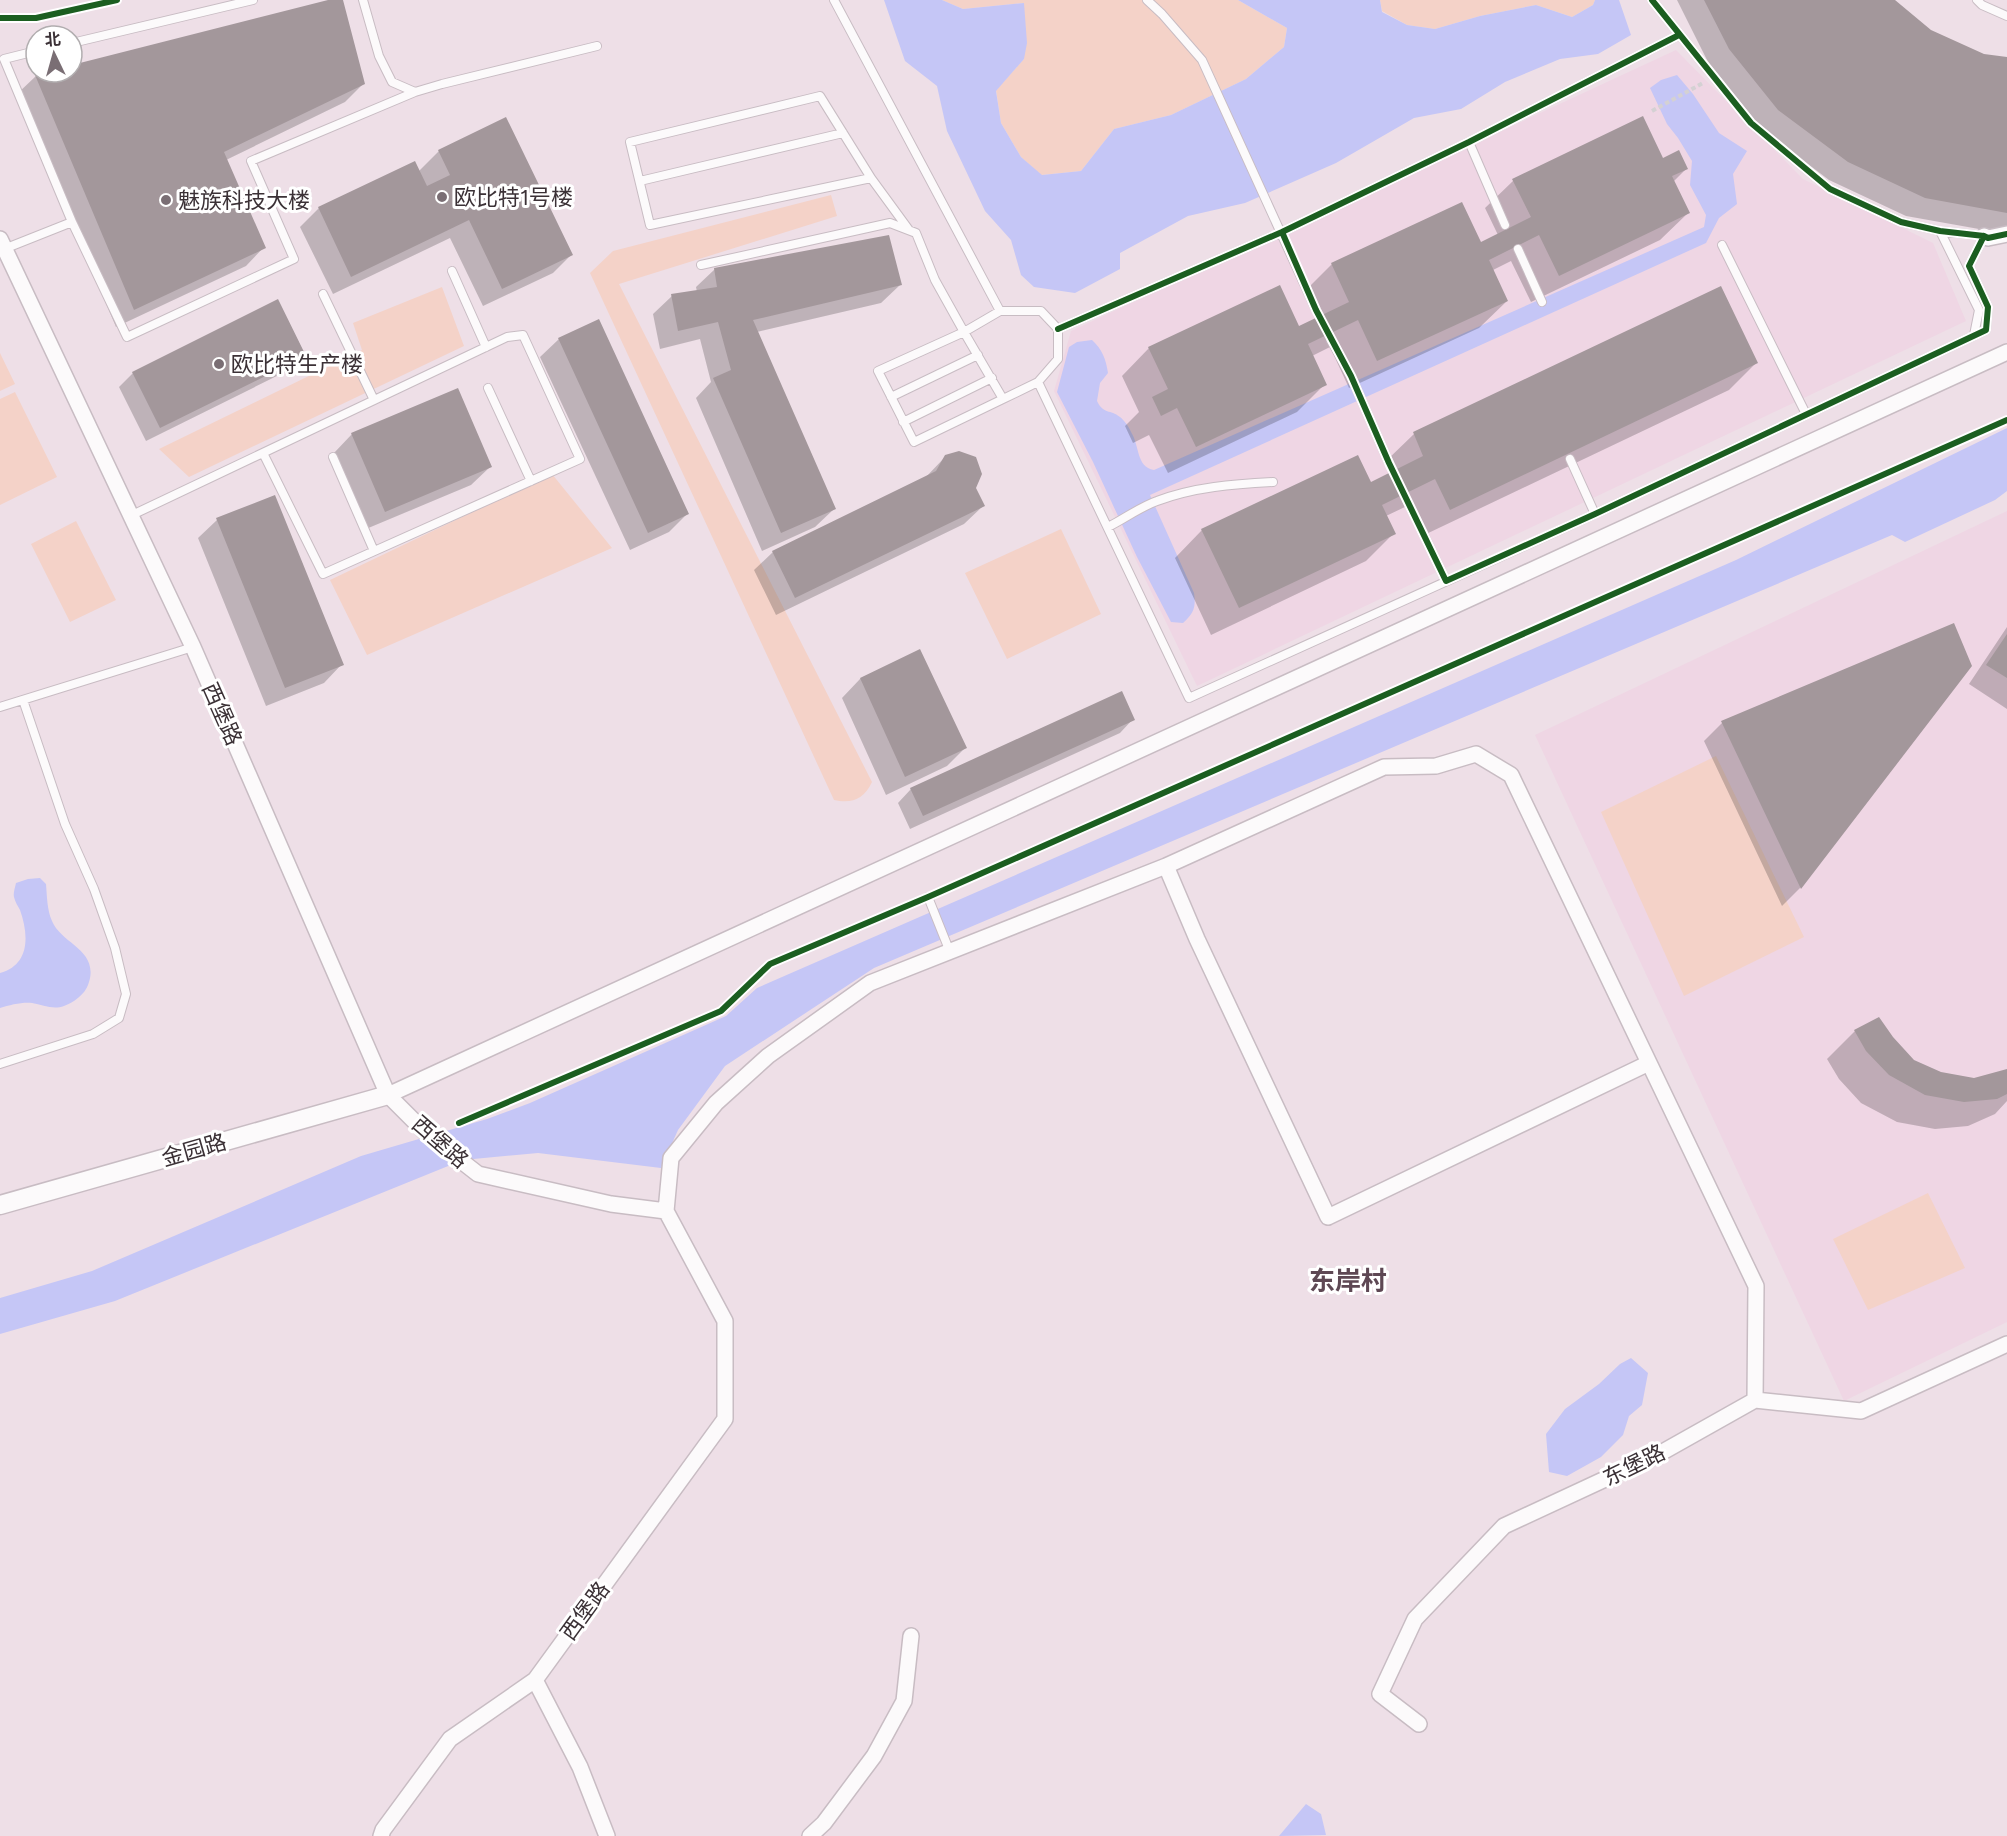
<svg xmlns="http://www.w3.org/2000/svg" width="2007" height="1836" font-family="Figtree,'Noto Sans SC',sans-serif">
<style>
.built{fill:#efd6e4}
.green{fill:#f4d2c8}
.water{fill:#c5c6f6}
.shadow{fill:#0003}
.building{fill:#a3979b}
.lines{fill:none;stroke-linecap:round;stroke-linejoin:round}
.service-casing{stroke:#c8bcc3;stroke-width:10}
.minor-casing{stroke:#c8bcc3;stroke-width:18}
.tertiary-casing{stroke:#c8bcc3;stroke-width:21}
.path{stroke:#d4d1d3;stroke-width:4;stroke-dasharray:4.5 3;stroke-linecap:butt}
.service{stroke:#fcfafb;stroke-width:8}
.minor{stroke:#fcfafb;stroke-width:15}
.tertiary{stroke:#fcfafb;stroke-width:18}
.cycleway-casing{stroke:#fff;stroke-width:10}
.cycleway{stroke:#1b5e20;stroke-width:6}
.poi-dot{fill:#7a6e74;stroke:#fff;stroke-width:2}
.labels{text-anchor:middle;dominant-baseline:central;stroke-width:6;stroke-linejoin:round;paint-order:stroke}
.poi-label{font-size:22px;fill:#3b3136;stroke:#fff;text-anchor:start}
.street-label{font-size:22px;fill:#3b3136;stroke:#fff}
.quarter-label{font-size:26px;font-weight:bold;fill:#5e4854;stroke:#fff}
</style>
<rect width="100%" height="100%" fill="#eedfe7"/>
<path class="built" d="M 1676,50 L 1803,179 L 1933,243 L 1966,321 L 1197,686 L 1054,391 L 1071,331 Z
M 2007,511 L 2007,1322 L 1844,1401 L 1535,735 Z"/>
<path class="green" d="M 942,0 L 1238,0 L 1287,28 L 1284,47 L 1246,79 L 1171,115 L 1114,129 L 1081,171 L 1041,175 L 1021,157 L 1001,123 L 996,90 L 1024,59 L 1024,3 L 963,9 Z
M 1380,0 L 1595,0 L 1593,5 L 1572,17 L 1536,5 L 1480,16 L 1435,29 L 1407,25 L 1382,11 Z
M 831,195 L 837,216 L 619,284 L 872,782 C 864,799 852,804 834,800 L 590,273 L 613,251 Z
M 442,287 L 464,346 L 189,477 L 159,449 L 362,350 L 353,323 Z
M 0,353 L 15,384 L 0,391 Z
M 15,392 L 57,477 L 0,505 L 0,399 Z
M 552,474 L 612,548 L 367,655 L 330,580 Z
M 76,521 L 116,600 L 70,622 L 31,544 Z
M 1061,529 L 1101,614 L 1007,659 L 965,573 Z
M 1716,756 L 1804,937 L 1684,996 L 1601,812 Z
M 1928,1193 L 1965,1268 L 1868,1310 L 1833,1239 Z"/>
<path class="water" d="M 884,0 L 942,0 L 963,9 L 1024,3 L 1027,43 L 1024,59 L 996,91 L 1001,123 L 1021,157 L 1042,175 L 1081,171 L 1114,129 L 1171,115 L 1246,79 L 1284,47 L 1287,28 L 1238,0 L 1380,0 L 1382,12 L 1407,25 L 1435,29 L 1480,16 L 1536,5 L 1572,17 L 1593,5 L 1595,0 L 1619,0 L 1631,35 L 1598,54 L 1560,59 L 1505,82 L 1461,109 L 1414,118 L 1336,163 L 1245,203 L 1188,216 L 1120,253 L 1120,269 L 1075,293 L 1034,287 L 1021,275 L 1011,240 L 985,211 L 947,131 L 937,86 L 905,61 Z
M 1677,75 L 1693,94 L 1719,133 L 1747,151 L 1733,174 L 1737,204 L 1719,218 L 1706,243 L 1150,495 L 1194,593 C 1196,607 1194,613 1183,623 L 1171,622 L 1137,557 L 1093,462 L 1057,392 L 1069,347 L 1077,342 L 1092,340 C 1102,349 1106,359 1108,373 L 1100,383 L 1097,401 C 1104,415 1110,409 1120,417 C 1124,420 1129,427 1131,432 C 1140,446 1136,467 1154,470 L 1704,227 L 1706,215 L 1690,185 L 1692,161 L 1678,138 L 1667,124 L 1650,88 L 1661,80 Z
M 2007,428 L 2007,491 L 1995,500 L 1905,542 L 1892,535 L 874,968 L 725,1066 L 678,1130 L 661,1168 L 538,1153 L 463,1160 L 115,1301 L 0,1334 L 0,1298 L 92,1271 L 361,1156 L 487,1119 L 530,1103 L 726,1016 L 757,988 L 1736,560 Z
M 40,878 L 46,884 C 47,896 47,910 52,921 C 62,945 101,950 88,985 C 85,994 73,1003 64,1006 C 53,1010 43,1005 32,1003 C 22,1002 10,1005 0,1008 L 0,973 C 30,965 29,935 20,910 C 18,906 15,902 14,897 C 13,893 15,888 16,883 L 28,879 Z
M 1631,1358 L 1648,1373 L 1642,1405 L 1629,1416 L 1623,1435 L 1601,1457 L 1567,1476 L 1549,1472 L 1546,1434 L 1565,1409 L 1599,1384 L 1620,1364 Z
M 1306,1804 L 1321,1814 L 1326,1835 L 1279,1836 Z"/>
<path class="shadow" d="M 334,0 L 342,0 L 363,84 L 345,102 L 226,160 L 264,247 L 246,266 L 116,327 L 17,94 L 36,76 L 51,72 L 72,72 L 72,67 Z
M 1677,0 L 1892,0 L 1930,31 L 1984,55 L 2007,59 L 2007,234 L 1906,216 L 1829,180 L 1760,128 L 1711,68 Z
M 439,151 L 571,255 L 553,273 L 483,306 L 450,238 L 333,294 L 300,227 L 319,208 L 418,172 Z
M 1662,160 L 1686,169 L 1673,182 L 1688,213 L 1660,240 L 1531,302 L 1511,261 L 1493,270 L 1507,301 L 1479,328 L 1349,388 L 1330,347 L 1312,356 L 1325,384 L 1297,412 L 1168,473 L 1149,435 L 1133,443 L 1125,426 L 1139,412 L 1122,376 L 1149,348 L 1298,328 L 1317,319 L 1304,292 L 1332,264 L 1480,244 L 1498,235 L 1485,208 L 1513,181 Z
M 715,269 L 900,285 L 881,303 L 757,332 L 834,509 L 815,527 L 762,551 L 696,398 L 711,382 L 700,339 L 660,349 L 653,314 L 672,296 L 697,292 L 696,287 Z
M 278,301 L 305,355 L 291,369 L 146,441 L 119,387 L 133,373 Z
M 559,339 L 687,514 L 669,532 L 630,550 L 540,357 Z
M 1756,363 L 1729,390 L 1422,536 L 1407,506 L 1386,516 L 1394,533 L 1366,561 L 1211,635 L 1175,558 L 1202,530 L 1370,484 L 1391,473 L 1386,461 L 1414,434 Z
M 352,434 L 490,467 L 471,485 L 366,529 L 334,453 Z
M 946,456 L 974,488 L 983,506 L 964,524 L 776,615 L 754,570 L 773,552 L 925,478 Z
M 274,496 L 342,664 L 324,683 L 266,706 L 198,538 L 217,520 Z
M 2007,627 L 2007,709 L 1969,684 Z
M 919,651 L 965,748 L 947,766 L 886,795 L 842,698 L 860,679 Z
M 1970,666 L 1800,888 L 1782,906 L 1704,741 L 1722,723 Z
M 1133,719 L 1120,733 L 910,829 L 898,803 L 911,789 Z
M 1855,1031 L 1891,1038 L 1913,1061 L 1940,1074 L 1974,1079 L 2007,1071 L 2007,1101 L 1995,1114 L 1968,1126 L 1935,1129 L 1897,1122 L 1861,1103 L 1839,1079 L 1827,1059 Z"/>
<path class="building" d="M 328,0 L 343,0 L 365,84 L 224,152 L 266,248 L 134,310 L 35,75 L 45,72 L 72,72 L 72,65 Z
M 1704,0 L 1895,0 L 1931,30 L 1984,54 L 2007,57 L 2007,213 L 1925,198 L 1848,162 L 1778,110 L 1729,49 Z
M 1643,116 L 1663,158 L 1679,150 L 1688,169 L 1672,176 L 1690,213 L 1559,276 L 1539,235 L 1489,260 L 1508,301 L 1377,361 L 1358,320 L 1308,344 L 1327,385 L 1196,447 L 1177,408 L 1161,416 L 1152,397 L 1168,389 L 1148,347 L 1280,285 L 1299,326 L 1349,302 L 1331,263 L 1462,202 L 1481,242 L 1531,217 L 1512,179 Z
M 506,117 L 573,255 L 502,289 L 469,220 L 351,277 L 318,207 L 415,161 L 427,186 L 450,175 L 438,150 Z
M 889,235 L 902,285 L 753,320 L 836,509 L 781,533 L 713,378 L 731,370 L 718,322 L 678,331 L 671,294 L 717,287 L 714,268 Z
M 1721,286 L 1758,363 L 1450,510 L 1435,479 L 1382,505 L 1396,534 L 1239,608 L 1201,529 L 1358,455 L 1371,482 L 1423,456 L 1413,432 Z
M 278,299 L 306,356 L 160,428 L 132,372 Z
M 599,319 L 689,514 L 648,533 L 558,338 Z
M 458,388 L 492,467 L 385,512 L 351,433 Z
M 959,451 L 976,457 L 982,474 L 976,488 L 985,506 L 795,598 L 772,551 L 936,471 L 945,455 Z
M 275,495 L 344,665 L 285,688 L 216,518 Z
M 1954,623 L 1972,666 L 1801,889 L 1721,721 Z
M 2007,634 L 2007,678 L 1986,665 Z
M 920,649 L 967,748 L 905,777 L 860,678 Z
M 1122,691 L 1135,720 L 923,816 L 910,788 Z
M 1879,1017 L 1893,1037 L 1914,1060 L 1941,1072 L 1974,1078 L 2007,1069 L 2007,1094 L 1997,1099 L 1964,1102 L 1925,1095 L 1889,1075 L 1866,1051 L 1854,1030 Z"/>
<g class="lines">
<g class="service-casing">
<path id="service" d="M 363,0 L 379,56 L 392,82 L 415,92 L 442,84 L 597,46
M 834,0 L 1000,311
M 1147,0 L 1162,14 L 1202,60 L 1316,310
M 1977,0 L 1982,5 L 2007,16
M 72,43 L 253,0
M 1469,142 L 1505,225
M 871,178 L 820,96 L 630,142 L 650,225 L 871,178 L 909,230
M 640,181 L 843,133
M 72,222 L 127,337 L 294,259 L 251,161 L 415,92
M 1940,231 L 1979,310 L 1974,335
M 1722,245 L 1806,414
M 4,249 L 72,222 L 4,59 L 36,51
M 1518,249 L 1542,302
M 701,265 L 890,223 L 916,233 L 935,280 L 964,332 L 878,371 L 914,442 L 1003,399
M 452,271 L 486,347
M 323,294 L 374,400
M 1000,311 L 1041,311 L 1058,329 L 1058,359 L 1038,382 L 1003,399 L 964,332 Z
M 1058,329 L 1282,232 L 1469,142 L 1679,35
M 1331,340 L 1351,376 L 1389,463
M 1038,382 L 1189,698 L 1595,514 L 1986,330 L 1988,307 L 1969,266 L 1984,236 L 1940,231 L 1901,222 L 1830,189 L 1751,123 L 1652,0
M 488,388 L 531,481
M 891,397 L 978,355
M 903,422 L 992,378
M 333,457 L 374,551
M 1570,459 L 1595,514
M 1407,500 L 1446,581
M 130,516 L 507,337 L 523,335 L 580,459 L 323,574 L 263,453
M 1108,527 C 1124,519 1140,507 1157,501 C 1194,487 1234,484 1273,482
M 0,707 L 193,647
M 928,897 L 950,952
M 0,1064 L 93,1034 L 119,1018 L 126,994 L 115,948 L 94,889 L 65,824 L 23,700"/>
</g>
<g class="minor-casing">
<path id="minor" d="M 1984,236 L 1988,238 L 2007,234
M 0,239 L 193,647 L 388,1095 L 428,1135 L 478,1174 L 611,1204 L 666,1211 L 725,1321 L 725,1419 L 535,1680 L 450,1739 L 383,1830 L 381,1836
M 1166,866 L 1197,939 L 1328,1217 L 1649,1063
M 388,1095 L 2007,352
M 666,1211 L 671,1158 L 716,1103 L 768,1056 L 870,983 L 1166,866 L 1384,767 L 1436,766 L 1476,754 L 1511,775 L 1756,1286 L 1755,1400
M 535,1680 L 580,1767 L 607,1836
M 1419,1724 L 1380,1694 L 1415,1619 L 1504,1526 L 1659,1454 L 1755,1400 L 1861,1411 L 2007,1344
M 810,1836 L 824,1823 L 874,1756 L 904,1701 L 911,1636"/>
</g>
<g class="tertiary-casing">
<path id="tertiary" d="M 0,1205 L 388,1095"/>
</g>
<path class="path" d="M 1652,111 L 1703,83"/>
<use href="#service" class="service"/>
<use href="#minor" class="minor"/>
<use href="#tertiary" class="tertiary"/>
<g class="cycleway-casing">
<path id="cycleway" d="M 1652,0 L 1751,123 L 1830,189 L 1901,222 L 1940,231 L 1984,236 L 1988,238 L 2007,234
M 0,18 L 36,18 L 117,0
M 1282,232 L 1316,310 L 1351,376 L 1389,463 L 1446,581 L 1595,514 L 1986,330 L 1988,307 L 1969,266 L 1984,236
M 1058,329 L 1282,232 L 1469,142 L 1679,35
M 459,1123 L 721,1011 L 770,964 L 928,897 L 2007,420"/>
</g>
<use href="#cycleway" class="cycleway"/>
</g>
<g class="poi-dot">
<circle cx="442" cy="197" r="6"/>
<circle cx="166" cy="200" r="6"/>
<circle cx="219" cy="364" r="6"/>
</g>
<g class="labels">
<g class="poi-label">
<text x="454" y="197">欧比特1号楼</text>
<text x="178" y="200">魅族科技大楼</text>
<text x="231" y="364">欧比特生产楼</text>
</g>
<g class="street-label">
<text transform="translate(222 714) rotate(66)">西堡路</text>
<text transform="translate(440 1142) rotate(41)">西堡路</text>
<text transform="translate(194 1150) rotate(-16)">金园路</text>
<text transform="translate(1634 1465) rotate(-26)">东堡路</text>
<text transform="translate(585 1611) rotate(-54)">西堡路</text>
</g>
<g class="quarter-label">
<text x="1348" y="1281">东岸村</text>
</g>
</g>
<g transform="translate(54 54) rotate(355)"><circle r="28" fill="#ffffff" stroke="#b1adaf" stroke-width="1.5"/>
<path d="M0-4.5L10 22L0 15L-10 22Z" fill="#7a6e74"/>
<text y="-9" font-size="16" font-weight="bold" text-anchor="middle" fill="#3b3136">北</text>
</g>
</svg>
